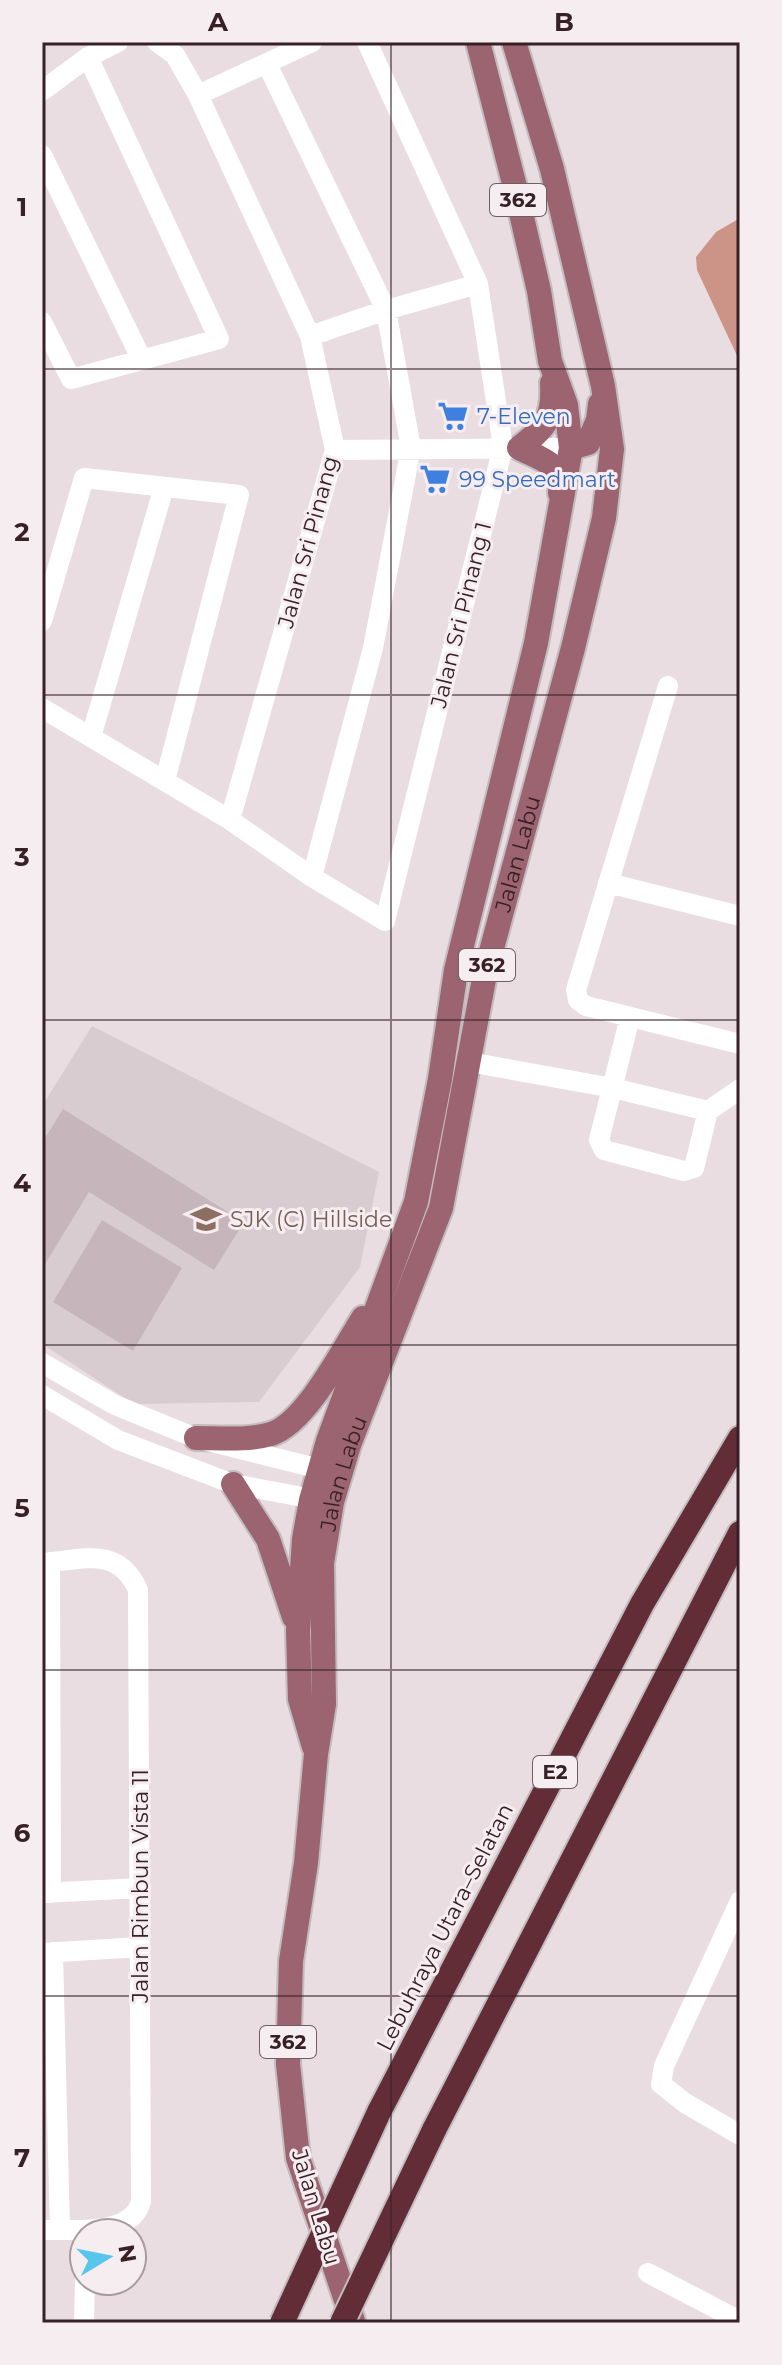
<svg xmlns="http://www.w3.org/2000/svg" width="782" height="2365" font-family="Montserrat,sans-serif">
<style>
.built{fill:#d8ccd1}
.water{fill:#cc9387}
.building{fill:#c6b6bc}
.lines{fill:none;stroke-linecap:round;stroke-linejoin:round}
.major-casing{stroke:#c3bcbe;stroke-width:28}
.highway-casing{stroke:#c3bcbe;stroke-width:28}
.minor{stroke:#fff;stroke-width:20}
.major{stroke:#9c6371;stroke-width:24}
.highway{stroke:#622d37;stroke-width:24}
.highway-bridge-casing{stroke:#c3bcbe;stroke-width:28;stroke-linecap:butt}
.highway-bridge{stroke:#622d37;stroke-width:24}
.grid{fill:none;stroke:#372026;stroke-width:2;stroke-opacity:0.55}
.labels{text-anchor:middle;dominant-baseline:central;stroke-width:6;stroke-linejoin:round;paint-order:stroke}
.shield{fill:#f6edf1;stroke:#705e63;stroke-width:2}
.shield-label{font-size:20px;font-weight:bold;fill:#372026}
.shop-label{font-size:22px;fill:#366cbe;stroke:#f6edf1;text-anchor:start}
.street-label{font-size:22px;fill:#372026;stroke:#f6edf1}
.education-label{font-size:22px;fill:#785e54;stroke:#f6edf1;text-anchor:start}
.neatline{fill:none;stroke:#372026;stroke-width:3}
.grid-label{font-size:26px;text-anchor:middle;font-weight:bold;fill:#372026}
</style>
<rect width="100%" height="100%" fill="#e9dde2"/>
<path class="built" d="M 92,1026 L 379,1172 L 360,1267 L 259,1402 L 134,1404 L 42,1344 L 42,1106 Z"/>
<path class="water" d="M 740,218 L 740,362 L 697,270 L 696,257 L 716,232 Z"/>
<path class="building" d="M 63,1109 L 244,1222 L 214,1270 L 89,1192 L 42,1269 L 42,1143 Z
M 102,1220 L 182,1268 L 133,1351 L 53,1302 Z"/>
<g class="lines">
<g class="major-casing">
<g id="major">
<path d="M 552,383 C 554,418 546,427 519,448 C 541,459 564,463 560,493"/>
<path d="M 571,448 L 588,443 L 598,420 L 600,404"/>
<path d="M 196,1438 C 220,1438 247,1441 271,1434 C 306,1423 343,1350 363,1318"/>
<path d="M 233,1484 L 268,1539 L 294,1617"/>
<path d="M 314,1747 L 300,1699 L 298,1631 L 304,1539 L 311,1500 L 328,1441 L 416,1202 L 440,1079 L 456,970 L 536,643 L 571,448 L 566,405 L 550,361 L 539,291 L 515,187 L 478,42"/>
<path id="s1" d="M 353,2321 L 298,2158 L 288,2064 L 291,1961 L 306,1863 L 316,1754 L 324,1704 L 322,1563 L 332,1502 L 349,1445 L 441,1208 L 485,974 L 573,648 L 604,518 L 612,449 L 603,386 L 552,169 L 514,42"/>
</g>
</g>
<g class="highway-casing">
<path id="highway" d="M 379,2112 L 642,1604 L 740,1438
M 434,2130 L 740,1533"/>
</g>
<path class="minor" d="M 267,64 L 386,310 L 411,448 L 373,648 L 312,877
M 42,91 L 88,57 L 118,42
M 198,95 L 312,42
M 42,155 L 142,360
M 42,322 L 71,379 L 219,339 L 88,57
M 310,336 L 386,310 L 478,284
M 335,450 L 571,448
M 42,621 L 84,478 L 239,495 L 165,781
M 668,686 L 576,990 L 578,1000 L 586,1006 L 740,1044
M 42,708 L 230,820 L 335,450 L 310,336 L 198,95 L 175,55 L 157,42
M 91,737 L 164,487
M 230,820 L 312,877 L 385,921 L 503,447 L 478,284 L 367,42
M 608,883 L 740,916
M 630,1017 L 599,1140 L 604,1150 L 684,1171 L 694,1168 L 708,1111
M 469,1062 L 613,1088 L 708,1111 L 740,1089
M 42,1363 L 115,1405 L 196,1438 L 332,1472
M 42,1395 L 118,1440 L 233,1484 L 324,1501
M 50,1562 L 51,1893
M 42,1563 C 83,1560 118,1545 138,1590 L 141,2201 C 133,2237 71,2229 42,2230
M 42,1893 L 140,1888
M 740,1901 L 664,2066 L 661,2084 L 685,2103 L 740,2135
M 53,1952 L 60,2229
M 42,1953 L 140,1947
M 648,2273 L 740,2321
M 84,2323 L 85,2281"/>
<use href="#major" class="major"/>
<use href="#highway" class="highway"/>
<g class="highway-bridge-casing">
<path id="highway-bridge" d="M 282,2323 L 379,2112
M 342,2323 L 434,2130"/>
</g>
<use href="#highway-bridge" class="highway-bridge"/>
</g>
<path class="grid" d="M 391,42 L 391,2323M 42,369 L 740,369M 42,695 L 740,695M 42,1020 L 740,1020M 42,1345 L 740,1345M 42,1670 L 740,1670M 42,1996 L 740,1996"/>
<defs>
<g id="supermarket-bare" transform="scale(2.4)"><path d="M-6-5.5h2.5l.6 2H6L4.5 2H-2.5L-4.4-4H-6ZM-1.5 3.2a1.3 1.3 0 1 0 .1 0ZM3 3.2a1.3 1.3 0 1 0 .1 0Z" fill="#3f7fe0" stroke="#f6edf1" stroke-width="2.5" paint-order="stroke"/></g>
<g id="school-bare" transform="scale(2.4)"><path d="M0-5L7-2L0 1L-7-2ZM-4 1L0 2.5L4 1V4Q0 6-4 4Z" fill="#8d6e63" stroke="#f6edf1" stroke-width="2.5" paint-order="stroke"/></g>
</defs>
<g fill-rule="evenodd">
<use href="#supermarket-bare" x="453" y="416"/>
<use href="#supermarket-bare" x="435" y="479"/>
<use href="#school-bare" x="206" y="1219"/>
</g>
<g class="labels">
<g class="shield">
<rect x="490" y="184" width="56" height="32" rx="6"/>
<rect x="459" y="949" width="56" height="32" rx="6"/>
<rect x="533" y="1756" width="44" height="32" rx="6"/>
<rect x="260" y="2026" width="56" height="32" rx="6"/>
</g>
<g class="shield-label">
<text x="518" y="200">362</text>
<text x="487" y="965">362</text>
<text x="555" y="1772">E2</text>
<text x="288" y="2042">362</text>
</g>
<g class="shop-label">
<text x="477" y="416">7-Eleven</text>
<text x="459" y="479">99 Speedmart</text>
</g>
<g class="street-label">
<text transform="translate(308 542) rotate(-75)">Jalan Sri Pinang</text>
<text transform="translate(461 615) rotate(-76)">Jalan Sri Pinang 1</text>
<text stroke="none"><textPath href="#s1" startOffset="1508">Jalan Labu</textPath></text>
<text stroke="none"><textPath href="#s1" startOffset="862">Jalan Labu</textPath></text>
<text transform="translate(140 1886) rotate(-90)">Jalan Rimbun Vista 11</text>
<text transform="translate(445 1927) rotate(-63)">Lebuhraya Utara–Selatan</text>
<text transform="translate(316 2207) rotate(73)">Jalan Labu</text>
</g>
<g class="education-label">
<text x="230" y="1219">SJK (C) Hillside</text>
</g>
</g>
<rect width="782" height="2365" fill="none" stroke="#f6edf1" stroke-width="88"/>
<g transform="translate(108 2257) rotate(80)"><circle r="38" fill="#f6edf1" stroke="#aa9ba0" stroke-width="2"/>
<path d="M0-6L14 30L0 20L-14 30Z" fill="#58c5ec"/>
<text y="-12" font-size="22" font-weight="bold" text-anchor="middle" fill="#372026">N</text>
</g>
<rect x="44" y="44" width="694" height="2277" class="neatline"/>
<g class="grid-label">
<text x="218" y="31">A</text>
<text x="564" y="31">B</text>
<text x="22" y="216">1</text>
<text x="22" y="541">2</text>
<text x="22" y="866">3</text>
<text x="22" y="1192">4</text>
<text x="22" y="1517">5</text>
<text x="22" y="1842">6</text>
<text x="22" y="2167">7</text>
</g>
</svg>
